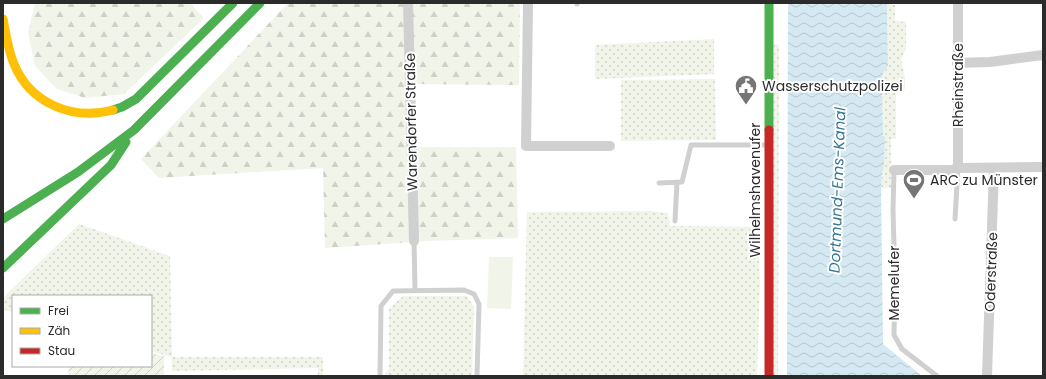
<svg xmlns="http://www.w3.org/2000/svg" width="1046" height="379" font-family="Poppins,sans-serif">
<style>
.grass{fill:url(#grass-dots)}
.forest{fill:url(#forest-firs)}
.garden{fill:url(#garden-furrows)}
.pitch{fill:#f0f4e9}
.water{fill:url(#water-waves)}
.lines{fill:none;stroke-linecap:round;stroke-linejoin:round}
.lane{stroke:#d0d0d0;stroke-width:5}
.street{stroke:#d0d0d0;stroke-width:10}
.fast{stroke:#4caf50;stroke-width:9}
.slow{stroke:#ffc107;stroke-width:9}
.jam{stroke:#c62828;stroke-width:9}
.labels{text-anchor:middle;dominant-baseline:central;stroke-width:4;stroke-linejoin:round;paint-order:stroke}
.street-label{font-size:14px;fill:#2b2b2b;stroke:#fff}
.poi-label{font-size:14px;fill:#2b2b2b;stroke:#fff;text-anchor:start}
.water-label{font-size:15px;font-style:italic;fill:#357692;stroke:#fff}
</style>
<defs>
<pattern id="grass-dots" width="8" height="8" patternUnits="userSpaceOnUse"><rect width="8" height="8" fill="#f0f4e9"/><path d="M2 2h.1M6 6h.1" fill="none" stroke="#ced1c8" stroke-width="1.8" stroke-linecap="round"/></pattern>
<pattern id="forest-firs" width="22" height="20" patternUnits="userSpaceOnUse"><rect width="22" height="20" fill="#f0f4e9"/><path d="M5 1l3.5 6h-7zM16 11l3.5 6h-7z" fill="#ced1c8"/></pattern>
<pattern id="garden-furrows" width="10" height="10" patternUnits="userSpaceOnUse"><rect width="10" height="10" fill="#f0f4e9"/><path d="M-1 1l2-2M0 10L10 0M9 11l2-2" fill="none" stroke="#ced1c8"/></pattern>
<pattern id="water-waves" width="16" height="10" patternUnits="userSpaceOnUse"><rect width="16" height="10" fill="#d4e9f2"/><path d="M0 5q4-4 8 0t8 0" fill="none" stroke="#b6c8d0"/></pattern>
</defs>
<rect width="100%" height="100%" fill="#fff"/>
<path class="grass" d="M 887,3 L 893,3 L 893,5 L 895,5 L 895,21 L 906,22 L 906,49 L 901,59 L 905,77 L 905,89 L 896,90 L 896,139 L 891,139 L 891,188 L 881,187 L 882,175 L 884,165 L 885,137 L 883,135 L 882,74 L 888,66 Z
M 714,39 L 714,74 L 595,79 L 595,45 Z
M 774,44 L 779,45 L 778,376 L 772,376 Z
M 715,79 L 716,140 L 621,141 L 621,80 Z
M 650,211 L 668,213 L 670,226 L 758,227 L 760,283 L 757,376 L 523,376 L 527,212 Z
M 79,224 L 170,256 L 172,357 L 323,357 L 323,376 L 318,376 L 318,368 L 172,371 L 171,357 L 151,351 L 151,296 L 13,296 L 13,312 L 3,309 L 3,299 L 9,292 Z
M 403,296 L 467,296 L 474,307 L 472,376 L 385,376 L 385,373 L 389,369 L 389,309 Z"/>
<path class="forest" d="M 35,3 L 190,3 L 204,18 L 124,94 L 85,98 L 57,89 L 35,66 L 28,33 Z
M 288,3 L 520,3 L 519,85 L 415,84 L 417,147 L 516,147 L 518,238 L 428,241 L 325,248 L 323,168 L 159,178 L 141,159 Z"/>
<path class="garden" d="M 151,353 L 164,356 L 164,376 L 68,376 L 69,366 L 151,366 Z"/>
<path class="pitch" d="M 489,257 L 513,257 L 511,309 L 487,308 Z"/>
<path class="water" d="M 788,3 L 887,3 L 888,66 L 882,74 L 883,135 L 885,137 L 884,165 L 882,175 L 881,187 L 883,344 L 922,376 L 787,376 Z"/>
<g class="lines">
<path class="lane" d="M 577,3 L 577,4
M 894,170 L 893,210 L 895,281 L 894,335 L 902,349 L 937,376
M 659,183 L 682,182 L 691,145 L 769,145
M 955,219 L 958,168
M 675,221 L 677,182
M 414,241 L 415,290
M 380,376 L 381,306 L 393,291 L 464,290 L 474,294 L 479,304 L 477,376"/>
<path class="street" d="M 408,3 L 414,241
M 528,3 L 526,146 L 610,146
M 958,3 L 958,168
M 957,63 L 990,62 L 1043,55
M 894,170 L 952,170 L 958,168 L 1043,167
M 987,376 L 994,168"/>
<path class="fast" d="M 769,3 L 769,130
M 113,110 L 122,107 L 136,99 L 233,3
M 3,219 L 78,172 L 134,130 L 260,3
M 3,268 L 111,165 L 126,142"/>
<path class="slow" d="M 3,19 C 6,34 8,50 14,64 C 30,103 72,121 113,110"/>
<path class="jam" d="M 769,130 L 769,376"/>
</g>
<defs>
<g id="civic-pin" transform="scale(1.15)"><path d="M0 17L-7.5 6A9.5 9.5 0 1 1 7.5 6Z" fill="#757575" stroke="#fff"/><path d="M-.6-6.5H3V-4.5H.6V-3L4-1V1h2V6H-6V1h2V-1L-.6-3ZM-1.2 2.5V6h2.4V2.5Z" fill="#fff"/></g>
<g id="stadium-pin" transform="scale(1.15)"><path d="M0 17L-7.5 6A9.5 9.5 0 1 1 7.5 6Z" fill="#757575" stroke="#fff"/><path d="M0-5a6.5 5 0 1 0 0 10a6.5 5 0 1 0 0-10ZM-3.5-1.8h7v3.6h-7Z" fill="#fff"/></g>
</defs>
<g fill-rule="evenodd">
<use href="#civic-pin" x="746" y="86"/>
<use href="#stadium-pin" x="914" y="180"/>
</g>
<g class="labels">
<g class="street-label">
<text transform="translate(958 85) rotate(-90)">Rheinstraße</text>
<text transform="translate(411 122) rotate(-91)">Warendorfer Straße</text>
<text transform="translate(755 190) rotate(-90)">Wilhelmshavenufer</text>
<text transform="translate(991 272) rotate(-88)">Oderstraße</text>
<text transform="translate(894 283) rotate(-90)">Memelufer</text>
</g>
<g class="poi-label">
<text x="762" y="86">Wasserschutzpolizei</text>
<text x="930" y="180">ARC zu Münster</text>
</g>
<g class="water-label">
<text transform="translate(837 190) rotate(-88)">Dortmund-Ems-Kanal</text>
</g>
</g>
<rect width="1046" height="379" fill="none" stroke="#2b2b2b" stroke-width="8"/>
<rect x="12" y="295" width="140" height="72" fill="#ffffff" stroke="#aaaaaa"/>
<rect x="20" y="308" width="20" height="6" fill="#4caf50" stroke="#aaaaaa"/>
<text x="48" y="315" font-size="12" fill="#2b2b2b">Frei</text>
<rect x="20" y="328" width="20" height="6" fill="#ffc107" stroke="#aaaaaa"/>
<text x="48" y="335" font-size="12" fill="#2b2b2b">Zäh</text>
<rect x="20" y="348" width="20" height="6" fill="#c62828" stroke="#aaaaaa"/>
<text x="48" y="355" font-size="12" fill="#2b2b2b">Stau</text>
</svg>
